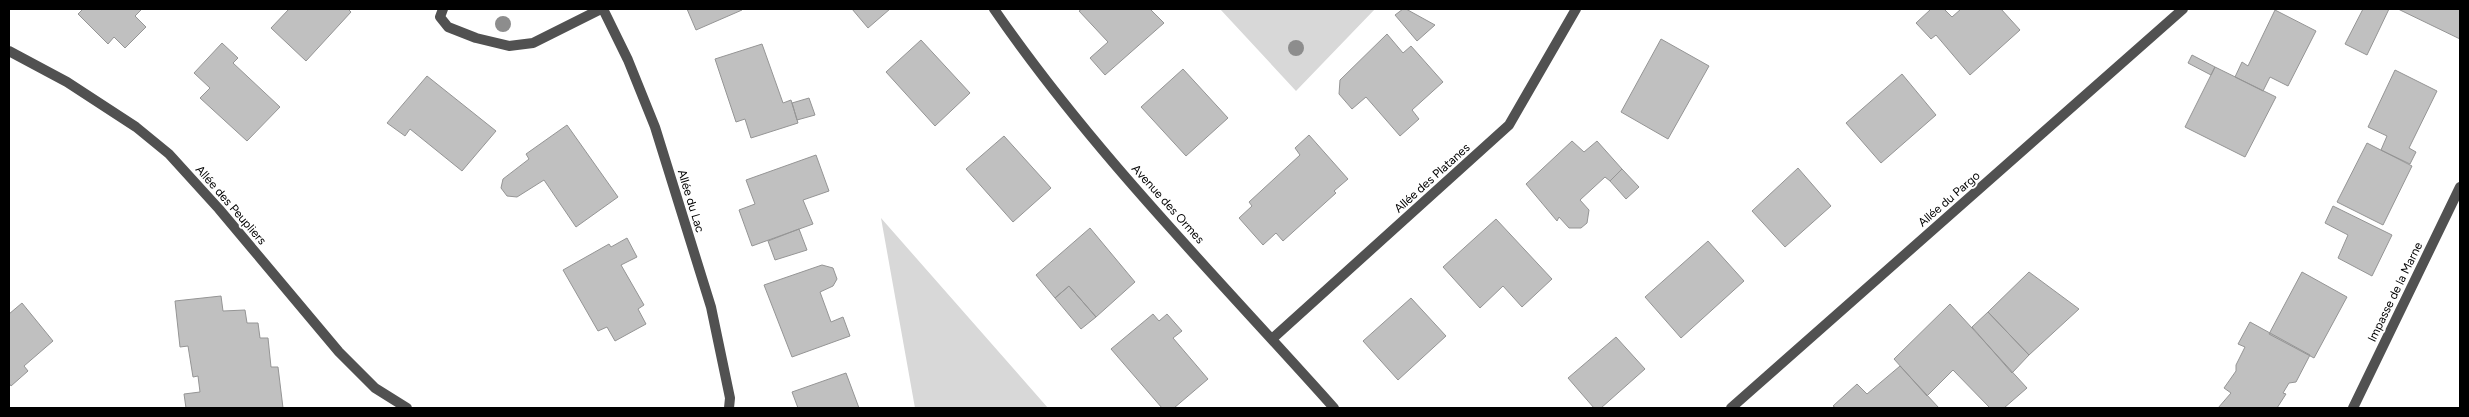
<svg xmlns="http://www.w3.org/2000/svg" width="2469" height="417" font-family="Figtree,sans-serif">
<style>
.green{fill:#d8d8d8}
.building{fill:#c0c0c0;stroke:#959595}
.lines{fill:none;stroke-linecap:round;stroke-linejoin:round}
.minor{stroke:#515151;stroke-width:10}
.tree{fill:#8d8d8d}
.labels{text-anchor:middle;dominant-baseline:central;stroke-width:4;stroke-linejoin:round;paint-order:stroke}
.street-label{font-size:12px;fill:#000;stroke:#fff}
</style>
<rect width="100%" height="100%" fill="#fff"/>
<path class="green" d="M 1220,9 L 1375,9 L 1296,91 Z
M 881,218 L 1048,408 L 915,408 Z"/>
<path class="building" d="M 83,9 L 142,9 L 135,16 L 146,27 L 125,48 L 114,37 L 108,44 L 78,14 Z
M 289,9 L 348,9 L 351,12 L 306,61 L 271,28 Z
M 687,9 L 741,9 L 742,10 L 696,30 Z
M 852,9 L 890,9 L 868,28 Z
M 1082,9 L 1150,9 L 1164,23 L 1105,75 L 1090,58 L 1108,42 L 1079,11 Z
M 1403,9 L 1406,9 L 1435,25 L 1417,41 L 1395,15 Z
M 1931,9 L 1944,9 L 1952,17 L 1961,9 L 2001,9 L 2020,30 L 1970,75 L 1936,35 L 1931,39 L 1916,23 Z
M 2363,9 L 2389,9 L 2367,55 L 2345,44 Z
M 2398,9 L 2460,9 L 2460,39 Z
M 2275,10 L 2316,31 L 2288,86 L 2270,77 L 2263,91 L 2235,77 L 2242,62 L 2248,66 Z
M 1387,34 L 1403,53 L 1411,46 L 1443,82 L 1412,110 L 1419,119 L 1400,136 L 1366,97 L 1352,109 L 1339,94 L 1340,80 Z
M 1661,39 L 1709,66 L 1668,139 L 1621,112 Z
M 921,40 L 970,93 L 935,126 L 886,72 Z
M 222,43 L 238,58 L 233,63 L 280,107 L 247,141 L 200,98 L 210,88 L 194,73 Z
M 762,44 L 783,103 L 791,100 L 798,123 L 751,138 L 745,119 L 736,122 L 715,59 Z
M 2192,55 L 2215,67 L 2211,75 L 2188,63 Z
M 2215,67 L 2276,97 L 2245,157 L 2185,127 Z
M 1183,69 L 1228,118 L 1186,156 L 1141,107 Z
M 2395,70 L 2437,91 L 2409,148 L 2416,152 L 2410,164 L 2381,150 L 2387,136 L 2368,127 Z
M 1902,74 L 1936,115 L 1881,163 L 1846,123 Z
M 427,76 L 496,131 L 462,171 L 410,129 L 405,136 L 387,123 Z
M 809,98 L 815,115 L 797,120 L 792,103 Z
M 567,125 L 618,197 L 576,227 L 544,180 L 517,197 L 507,196 L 501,188 L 503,179 L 529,159 L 526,154 Z
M 1309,135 L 1348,179 L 1334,191 L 1336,193 L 1283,241 L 1276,233 L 1263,245 L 1239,218 L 1252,206 L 1249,202 L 1300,155 L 1295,148 Z
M 1004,136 L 1051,188 L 1013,222 L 966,169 Z
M 1572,141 L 1584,152 L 1597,141 L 1622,169 L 1610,181 L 1605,177 L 1580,200 L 1589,210 L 1587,223 L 1581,228 L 1569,228 L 1559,217 L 1557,221 L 1526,184 Z
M 2367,143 L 2412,166 L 2383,225 L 2337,202 Z
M 816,155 L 829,191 L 803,200 L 813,224 L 752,246 L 739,210 L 755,204 L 746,180 Z
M 1798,168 L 1831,206 L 1785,247 L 1752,211 Z
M 1622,169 L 1639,187 L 1626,199 L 1610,181 Z
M 2333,206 L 2392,235 L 2372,276 L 2338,258 L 2348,235 L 2325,223 Z
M 1496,219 L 1552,279 L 1522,307 L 1503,286 L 1480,308 L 1443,267 Z
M 1090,228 L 1135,282 L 1096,317 L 1069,286 L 1055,298 L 1036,275 Z
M 799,229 L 807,250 L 775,260 L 768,241 Z
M 627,238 L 637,257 L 621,265 L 644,305 L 638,309 L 646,324 L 615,341 L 607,327 L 598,331 L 563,270 L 609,244 L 611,247 Z
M 1708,241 L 1744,281 L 1681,338 L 1645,297 Z
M 822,265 L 833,268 L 837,279 L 833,286 L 820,292 L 831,322 L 843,317 L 850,336 L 792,357 L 764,285 Z
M 2029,272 L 2079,309 L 2029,355 L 1988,312 Z
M 2302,272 L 2347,297 L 2314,358 L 2269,334 Z
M 1069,286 L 1096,317 L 1081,329 L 1055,298 Z
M 221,296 L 223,311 L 245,310 L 247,323 L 258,323 L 260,338 L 268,338 L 271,367 L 278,367 L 283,408 L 186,408 L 184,394 L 200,392 L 198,376 L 193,377 L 188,346 L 180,347 L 175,301 Z
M 1411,298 L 1446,336 L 1398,380 L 1363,341 Z
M 22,303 L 53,341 L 24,366 L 28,371 L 11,386 L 9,383 L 9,314 Z
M 1950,304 L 2027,388 L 2004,408 L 1990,408 L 1953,370 L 1927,396 L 1894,359 Z
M 1988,312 L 2029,355 L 2012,373 L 1972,327 Z
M 1153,314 L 1159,321 L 1167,314 L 1182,331 L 1173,338 L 1208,379 L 1174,408 L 1162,408 L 1111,349 Z
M 2250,322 L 2310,355 L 2296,382 L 2289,383 L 2283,393 L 2286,394 L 2277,408 L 2218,408 L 2231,393 L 2224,388 L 2236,371 L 2236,365 L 2245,347 L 2238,344 Z
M 1616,337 L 1645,369 L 1601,408 L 1594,408 L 1568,378 Z
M 1900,366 L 1939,408 L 1836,408 L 1833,406 L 1857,384 L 1867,394 Z
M 846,373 L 859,408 L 798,408 L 792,392 Z"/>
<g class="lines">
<path class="minor" d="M 443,9 L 440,17 L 448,27 L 476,38 L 509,46 L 533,43 L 601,9
M 603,9 L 628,60 L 655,127 L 711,307 L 730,398 L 729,408
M 994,9 C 1093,153 1218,278 1334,408
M 9,51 L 67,82 L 136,127 L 169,154 L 219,209 L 339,352 L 375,388 L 407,408
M 1272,339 L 1509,125 L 1576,9
M 1731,408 L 2183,9
M 2353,408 L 2460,187"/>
</g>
<g class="tree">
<circle cx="503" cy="24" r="8"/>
<circle cx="1296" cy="48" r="8"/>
</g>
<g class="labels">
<g class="street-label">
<text transform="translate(1432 178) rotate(-42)">Allée des Platanes</text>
<text transform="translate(1949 199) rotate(-41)">Allée du Pargo</text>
<text transform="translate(691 201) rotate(73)">Allée du Lac</text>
<text transform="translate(1168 204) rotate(48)">Avenue des Ormes</text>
<text transform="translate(231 205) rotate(49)">Allée des Peupliers</text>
<text transform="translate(2395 292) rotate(-64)">Impasse de la Marne</text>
</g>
</g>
<rect width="2469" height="417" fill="none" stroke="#000000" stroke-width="20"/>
</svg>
